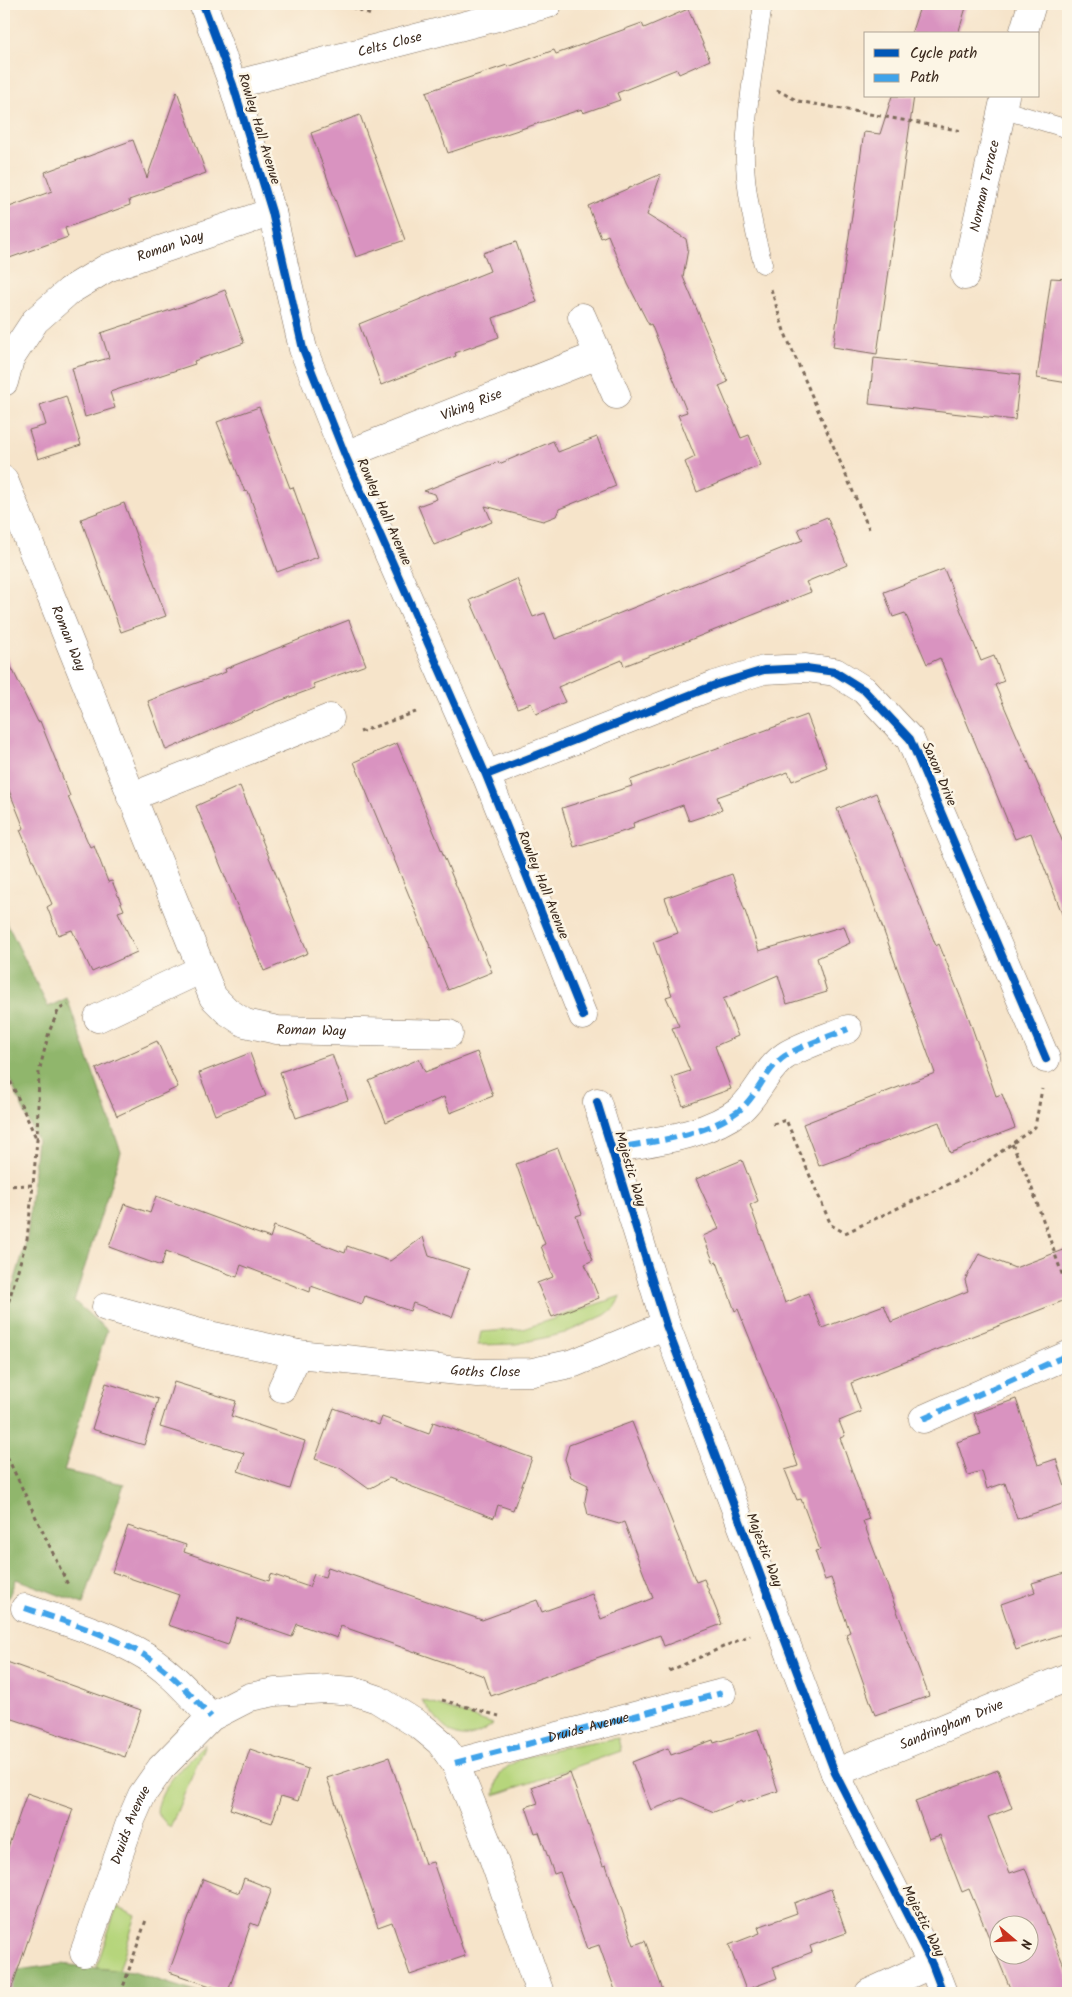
<svg xmlns="http://www.w3.org/2000/svg" width="1072" height="1997" font-family="Kalam,sans-serif">
<style>
.green{fill:#b6d57c;stroke:#78804d}
.forest{fill:#90b66c;stroke:#667045}
.building{fill:#d993c0;fill-rule:evenodd}
.lines{fill:none;stroke-linecap:round;stroke-linejoin:round}
.service-casing{stroke:#7c6b5a;stroke-width:19}
.minor-casing{stroke:#7c6b5a;stroke-width:29}
.path{stroke:#7c6b5a;stroke-width:3;stroke-dasharray:4 4;stroke-linecap:butt}
.service{stroke:#fff;stroke-width:18}
.minor{stroke:#fff;stroke-width:28}
.quiet{stroke:#3fa3ea;stroke-width:6;stroke-dasharray:12 6;stroke-linecap:butt}
.cycleway-casing{stroke:#fcf5e5;stroke-width:11}
.cycleway{stroke:#0057b8;stroke-width:8}
.labels{text-anchor:middle;dominant-baseline:central;stroke-width:5;stroke-linejoin:round;paint-order:stroke}
.street-label{font-size:14px;fill:#3b2a1e;stroke:#fcf5e5}
</style>
<rect width="100%" height="100%" fill="#fcf5e5"/>
<filter id="ink" filterUnits="userSpaceOnUse"><feTurbulence type="fractalNoise" baseFrequency=".02" numOctaves="2"/><feDisplacementMap in="SourceGraphic" scale="10" xChannelSelector="R" yChannelSelector="G"/><feConvolveMatrix kernelMatrix="1 2 1 2 8 2 1 2 1" color-interpolation-filters="sRGB"/></filter>
<filter id="wash" filterUnits="userSpaceOnUse"><feTurbulence type="fractalNoise" baseFrequency=".0096" numOctaves="4" result="noise"/><feDisplacementMap in="SourceGraphic" scale="20" xChannelSelector="R" yChannelSelector="G"/><feGaussianBlur stdDeviation="1.12" result="paint"/><feColorMatrix in="noise" values="0 0 0 0 0 0 0 0 0 0 0 0 0 0 0 0 0 1.4 0 .05"/><feComposite in="paint" operator="in"/></filter>
<g filter="url(#wash)">
<rect width="100%" height="100%" fill="#f6e4ca"/>
<path class="green" d="M 621,1296 L 614,1308 L 605,1315 L 565,1333 L 516,1344 L 478,1345 L 481,1332 L 523,1329 Z
M 422,1700 L 493,1724 C 459,1751 443,1729 422,1700 Z
M 618,1738 L 621,1751 L 495,1795 C 496,1785 497,1775 506,1768 C 527,1750 589,1743 618,1738 Z
M 205,1744 L 170,1828 L 157,1813 C 159,1785 187,1763 205,1744 Z
M 117,1906 L 136,1915 L 119,1971 L 96,1968 Z"/>
<path class="forest" d="M 4,917 L 48,1007 L 67,998 L 121,1152 L 74,1301 L 107,1330 L 64,1471 L 124,1484 L 83,1604 L 16,1579 L 4,1608 L 4,1317 L 27,1239 L 37,1140 L 4,1067 Z
M 4,1964 L 18,1970 L 61,1964 L 133,1972 L 198,1993 L 4,1993 Z"/>
<g id="blocks">
<path class="building" d="M 921,4 L 967,4 L 958,34 L 911,34 Z
M 688,9 L 710,60 L 679,74 L 677,69 L 617,93 L 620,100 L 583,113 L 582,109 L 448,153 L 426,92 L 507,65 L 508,67 L 554,50 L 556,54 L 642,23 L 644,28 Z
M 177,91 L 206,173 L 129,200 L 130,205 L 65,228 L 68,237 L 4,260 L 4,209 L 52,191 L 45,172 L 133,140 L 147,178 Z
M 892,96 L 914,96 L 877,354 L 833,347 L 864,132 L 880,134 Z
M 360,115 L 405,240 L 356,257 L 311,133 Z
M 661,174 L 647,215 L 686,239 L 688,249 L 683,277 L 728,382 L 719,386 L 741,438 L 749,435 L 761,465 L 697,492 L 685,462 L 695,457 L 678,415 L 687,412 L 651,324 L 649,325 L 628,284 L 608,235 L 601,238 L 588,206 Z
M 516,242 L 537,302 L 493,318 L 499,337 L 455,353 L 456,356 L 381,385 L 359,324 L 490,271 L 483,253 Z
M 1051,278 L 1068,279 L 1068,383 L 1037,378 Z
M 225,290 L 244,343 L 194,361 L 195,364 L 110,392 L 115,408 L 85,417 L 72,368 L 109,358 L 101,333 L 192,303 Z
M 874,358 L 1020,374 L 1015,420 L 869,404 Z
M 66,396 L 81,445 L 38,459 L 29,430 L 46,425 L 40,405 Z
M 259,407 L 290,488 L 293,487 L 318,557 L 277,572 L 248,491 L 245,492 L 217,422 Z
M 597,437 L 616,486 L 559,509 L 556,516 L 543,521 L 485,506 L 492,522 L 434,545 L 418,506 L 437,499 L 435,494 L 424,491 L 498,462 L 499,464 L 553,441 L 558,452 Z
M 124,503 L 166,616 L 121,632 L 81,519 Z
M 827,517 L 847,565 L 806,582 L 811,592 L 624,666 L 622,660 L 558,687 L 565,702 L 536,714 L 531,703 L 517,708 L 470,600 L 517,579 L 533,617 L 545,613 L 555,639 L 803,540 L 798,529 Z
M 944,569 L 981,661 L 994,656 L 1004,681 L 995,685 L 1068,854 L 1068,924 L 1066,924 L 1031,833 L 1015,839 L 940,658 L 927,664 L 905,613 L 893,617 L 884,592 Z
M 349,620 L 366,665 L 313,684 L 315,688 L 274,703 L 166,750 L 148,701 L 226,672 L 225,669 Z
M 4,652 L 38,722 L 40,721 L 70,796 L 68,797 L 90,847 L 94,845 L 108,882 L 112,881 L 124,910 L 118,912 L 137,952 L 92,972 L 72,930 L 58,935 L 47,907 L 52,904 L 20,830 L 24,828 L 4,778 Z
M 807,715 L 827,767 L 792,781 L 788,772 L 717,797 L 722,810 L 689,821 L 683,805 L 633,823 L 634,828 L 574,847 L 562,808 L 632,786 L 630,780 Z
M 397,743 L 492,972 L 448,990 L 354,762 Z
M 240,786 L 308,953 L 264,971 L 196,806 Z
M 876,793 L 936,946 L 939,944 L 967,1013 L 996,1096 L 1002,1094 L 1015,1128 L 950,1153 L 939,1122 L 819,1166 L 803,1124 L 935,1073 L 865,879 L 837,809 Z
M 732,874 L 759,951 L 844,926 L 850,943 L 817,958 L 827,992 L 787,1004 L 778,975 L 723,999 L 738,1036 L 715,1046 L 731,1089 L 683,1106 L 672,1077 L 690,1071 L 672,1028 L 679,1026 L 666,997 L 672,995 L 653,942 L 678,933 L 665,898 Z
M 157,1041 L 178,1087 L 117,1116 L 96,1069 Z
M 477,1052 L 493,1096 L 450,1113 L 444,1097 L 386,1122 L 369,1081 L 419,1059 L 425,1072 Z
M 250,1053 L 266,1096 L 215,1115 L 199,1073 Z
M 332,1054 L 348,1100 L 296,1118 L 280,1072 Z
M 558,1148 L 582,1214 L 576,1216 L 593,1260 L 585,1264 L 599,1298 L 552,1317 L 537,1283 L 553,1277 L 541,1246 L 545,1244 L 516,1164 Z
M 742,1160 L 758,1201 L 750,1205 L 785,1303 L 808,1293 L 822,1328 L 884,1305 L 891,1322 L 968,1291 L 965,1280 L 979,1254 L 1015,1268 L 1068,1248 L 1068,1299 L 851,1383 L 861,1412 L 839,1421 L 845,1436 L 840,1438 L 869,1519 L 863,1521 L 929,1696 L 875,1715 L 846,1634 L 850,1632 L 831,1578 L 825,1580 L 815,1551 L 820,1550 L 801,1499 L 797,1500 L 785,1470 L 798,1466 L 780,1414 L 738,1309 L 735,1311 L 717,1262 L 714,1263 L 703,1236 L 719,1229 L 696,1179 Z
M 156,1196 L 270,1238 L 274,1226 L 345,1253 L 347,1246 L 390,1261 L 423,1237 L 429,1256 L 469,1269 L 452,1317 L 413,1303 L 410,1311 L 365,1296 L 362,1304 L 311,1286 L 310,1292 L 241,1265 L 237,1277 L 166,1251 L 161,1266 L 109,1247 L 124,1204 L 150,1213 Z
M 174,1382 L 236,1401 L 231,1416 L 305,1441 L 290,1489 L 238,1471 L 244,1453 L 160,1427 Z
M 106,1383 L 158,1399 L 144,1445 L 92,1429 Z
M 1016,1399 L 1038,1465 L 1056,1459 L 1068,1496 L 1068,1502 L 1017,1519 L 1005,1483 L 987,1489 L 982,1471 L 968,1475 L 957,1442 L 981,1434 L 974,1414 Z
M 334,1408 L 379,1425 L 382,1417 L 429,1434 L 433,1422 L 532,1458 L 513,1510 L 498,1505 L 494,1518 L 389,1478 L 369,1489 L 340,1468 L 315,1459 Z
M 632,1422 L 696,1582 L 704,1579 L 722,1624 L 664,1646 L 660,1635 L 491,1696 L 484,1676 L 341,1626 L 337,1638 L 297,1624 L 292,1637 L 237,1618 L 228,1645 L 168,1625 L 179,1595 L 112,1572 L 128,1526 L 186,1545 L 184,1552 L 269,1581 L 271,1574 L 309,1587 L 314,1574 L 325,1577 L 328,1567 L 482,1620 L 537,1600 L 542,1612 L 592,1594 L 601,1619 L 653,1598 L 624,1522 L 619,1524 L 588,1515 L 585,1501 L 588,1485 L 571,1477 L 565,1459 L 569,1445 Z
M 1068,1572 L 1068,1632 L 1016,1650 L 1001,1604 L 1035,1592 L 1032,1583 Z
M 4,1661 L 141,1710 L 125,1757 L 4,1716 Z
M 758,1729 L 778,1791 L 742,1803 L 741,1801 L 714,1812 L 682,1798 L 651,1810 L 632,1762 L 668,1748 L 671,1755 L 713,1740 L 714,1743 Z
M 250,1749 L 308,1769 L 298,1801 L 281,1796 L 272,1823 L 230,1809 Z
M 389,1757 L 425,1864 L 433,1862 L 465,1956 L 410,1975 L 392,1922 L 378,1927 L 327,1778 Z
M 998,1770 L 1012,1808 L 988,1817 L 1010,1873 L 1025,1868 L 1068,1976 L 1068,1993 L 1012,1993 L 969,1889 L 962,1892 L 940,1835 L 929,1839 L 915,1801 ZM 1000,1924 L 1030,1924 L 1030,1954 L 1000,1954 Z
M 570,1773 L 603,1866 L 606,1865 L 634,1945 L 645,1941 L 664,1993 L 616,1993 L 599,1945 L 587,1949 L 560,1872 L 554,1874 L 539,1832 L 535,1833 L 526,1807 L 538,1803 L 532,1787 Z
M 27,1793 L 73,1809 L 10,1993 L 4,1993 L 4,1859 Z
M 244,1878 L 272,1889 L 258,1926 L 251,1923 L 228,1992 L 169,1972 L 203,1879 L 239,1893 Z
M 831,1889 L 846,1933 L 810,1946 L 812,1952 L 773,1967 L 777,1978 L 746,1990 L 729,1945 L 760,1933 L 758,1927 L 797,1913 L 794,1903 Z"/>
</g>
</g>
<g filter="url(#ink)">
<use href="#blocks" fill-opacity="0" stroke="#7c6b5a" stroke-width="1"/>
<g class="lines">
<g class="service-casing">
<path id="service" d="M 763,4 C 756,53 747,102 745,152 C 744,185 754,232 763,264
M 1001,109 L 1068,129"/>
</g>
<g class="minor-casing">
<g id="minor">
<path d="M 203,4 L 233,85 L 272,212 L 303,349 L 345,455 L 486,775 L 583,1016"/>
<path d="M 1023,34 L 1032,4"/>
<path id="s1" d="M 233,85 L 548,4"/>
<path id="s2" d="M 965,276 L 1005,96"/>
<path d="M 582,317 L 616,395"/>
<path id="s3" d="M 4,382 L 10,359 L 35,321 L 69,291 L 107,268 L 272,212"/>
<path id="s4" d="M 345,455 L 598,355"/>
<path id="s5" d="M 4,480 L 213,997 L 227,1011 L 245,1023 L 277,1030 L 449,1034"/>
<path d="M 486,775 L 715,685 L 764,670 L 806,668 L 835,672 L 864,690 L 910,739 L 1046,1059"/>
<path d="M 131,797 L 330,718"/>
<path d="M 98,1018 L 200,970"/>
<path d="M 597,1102 L 666,1325 L 835,1773 L 932,1964 L 943,1993"/>
<path d="M 611,1149 C 654,1141 705,1137 741,1109 C 758,1094 766,1069 785,1056 C 802,1045 829,1037 848,1029"/>
<path id="s6" d="M 106,1307 L 204,1334 L 298,1354 L 477,1373 L 533,1372 L 574,1363 L 666,1325"/>
<path d="M 282,1388 L 298,1354"/>
<path d="M 923,1419 L 1068,1355"/>
<path d="M 25,1608 C 63,1621 102,1632 137,1651 C 166,1666 189,1693 211,1717"/>
<path d="M 455,1763 L 722,1693"/>
<path id="s7" d="M 835,1773 L 1068,1677"/>
<path id="s8" d="M 84,1953 L 131,1820 L 142,1795 L 161,1768 L 211,1717 L 250,1697 L 275,1692 L 327,1689 L 353,1691 L 377,1699 L 422,1727 L 440,1742 L 455,1763 L 491,1852 L 540,1993"/>
<path d="M 869,1993 L 932,1964"/>
</g>
</g>
<path class="path" d="M 344,4 L 371,15
M 777,90 L 798,101 L 963,131
M 771,289 L 784,331 L 869,529
M 360,732 L 416,712
M 4,1067 L 37,1140 L 39,1072 L 49,1032 L 59,1009 L 68,1005
M 773,1124 L 786,1120 L 831,1225 L 845,1233 L 970,1174 L 1035,1127 L 1042,1089
M 1012,1144 L 1030,1183 L 1068,1291
M 4,1186 L 33,1185 L 37,1140
M 4,1317 L 27,1239 L 33,1185
M 4,1450 L 69,1587
M 669,1671 L 750,1635
M 442,1700 L 499,1716
M 121,1993 L 146,1920"/>
<use href="#service" class="service"/>
<use href="#minor" class="minor"/>
<g class="quiet">
<path d="M 611,1149 C 654,1141 705,1137 741,1109 C 758,1094 766,1069 785,1056 C 802,1045 829,1037 848,1029"/>
<path d="M 923,1419 L 1068,1355"/>
<path d="M 25,1608 C 63,1621 102,1632 137,1651 C 166,1666 189,1693 211,1717"/>
<path id="s9" d="M 455,1763 L 722,1693"/>
</g>
<g class="cycleway-casing">
<path id="cycleway" d="M 203,4 L 233,85 L 272,212 L 303,349 L 345,455 L 486,775 L 583,1016
M 486,775 L 715,685 L 764,670 L 806,668 L 835,672 L 864,690 L 910,739 L 1046,1059
M 597,1102 L 666,1325 L 835,1773 L 932,1964 L 943,1993"/>
</g>
<use href="#cycleway" class="cycleway"/>
</g>
</g>
<g class="labels">
<g class="street-label">
<text stroke="none"><textPath href="#s1" startOffset="162">Celts Close</textPath></text>
<text transform="translate(259 129) rotate(73)">Rowley Hall Avenue</text>
<text stroke="none"><textPath href="#s2" startOffset="92">Norman Terrace</textPath></text>
<text stroke="none"><textPath href="#s3" startOffset="226">Roman Way</textPath></text>
<text stroke="none"><textPath href="#s4" startOffset="136">Viking Rise</textPath></text>
<text transform="translate(384 512) rotate(66)">Rowley Hall Avenue</text>
<text stroke="none"><textPath href="#s5" startOffset="171">Roman Way</textPath></text>
<text transform="translate(939 774) rotate(67)">Saxon Drive</text>
<text transform="translate(543 885) rotate(68)">Rowley Hall Avenue</text>
<text stroke="none"><textPath href="#s5" startOffset="666">Roman Way</textPath></text>
<text transform="translate(630 1169) rotate(73)">Majestic Way</text>
<text stroke="none"><textPath href="#s6" startOffset="386">Goths Close</textPath></text>
<text transform="translate(764 1550) rotate(69)">Majestic Way</text>
<text stroke="none"><textPath href="#s7" startOffset="126">Sandringham Drive</textPath></text>
<text stroke="none"><textPath href="#s9" startOffset="138">Druids Avenue</textPath></text>
<text stroke="none"><textPath href="#s8" startOffset="136">Druids Avenue</textPath></text>
<text transform="translate(923 1921) rotate(63)">Majestic Way</text>
</g>
</g>
<rect width="1072" height="1997" fill="none" stroke="#fcf5e5" stroke-width="20"/>
<rect x="864" y="32" width="175" height="65" fill="#fcf5e5" stroke="#afa495"/>
<rect x="874" y="49" width="25" height="8" fill="#0057b8" stroke="#afa495"/>
<text x="910" y="58" font-size="15" fill="#3b2a1e">Cycle path</text>
<rect x="874" y="74" width="25" height="8" fill="#3fa3ea" stroke="#afa495"/>
<text x="910" y="82" font-size="15" fill="#3b2a1e">Path</text>
<g transform="translate(1014 1940) rotate(109)"><circle r="24" fill="#fcf5e5" stroke="#afa495"/>
<path d="M0-4L9 19L0 12L-9 19Z" fill="#c8321e"/>
<text y="-8" font-size="14" font-weight="bold" text-anchor="middle" fill="#3b2a1e">N</text>
</g>
</svg>
